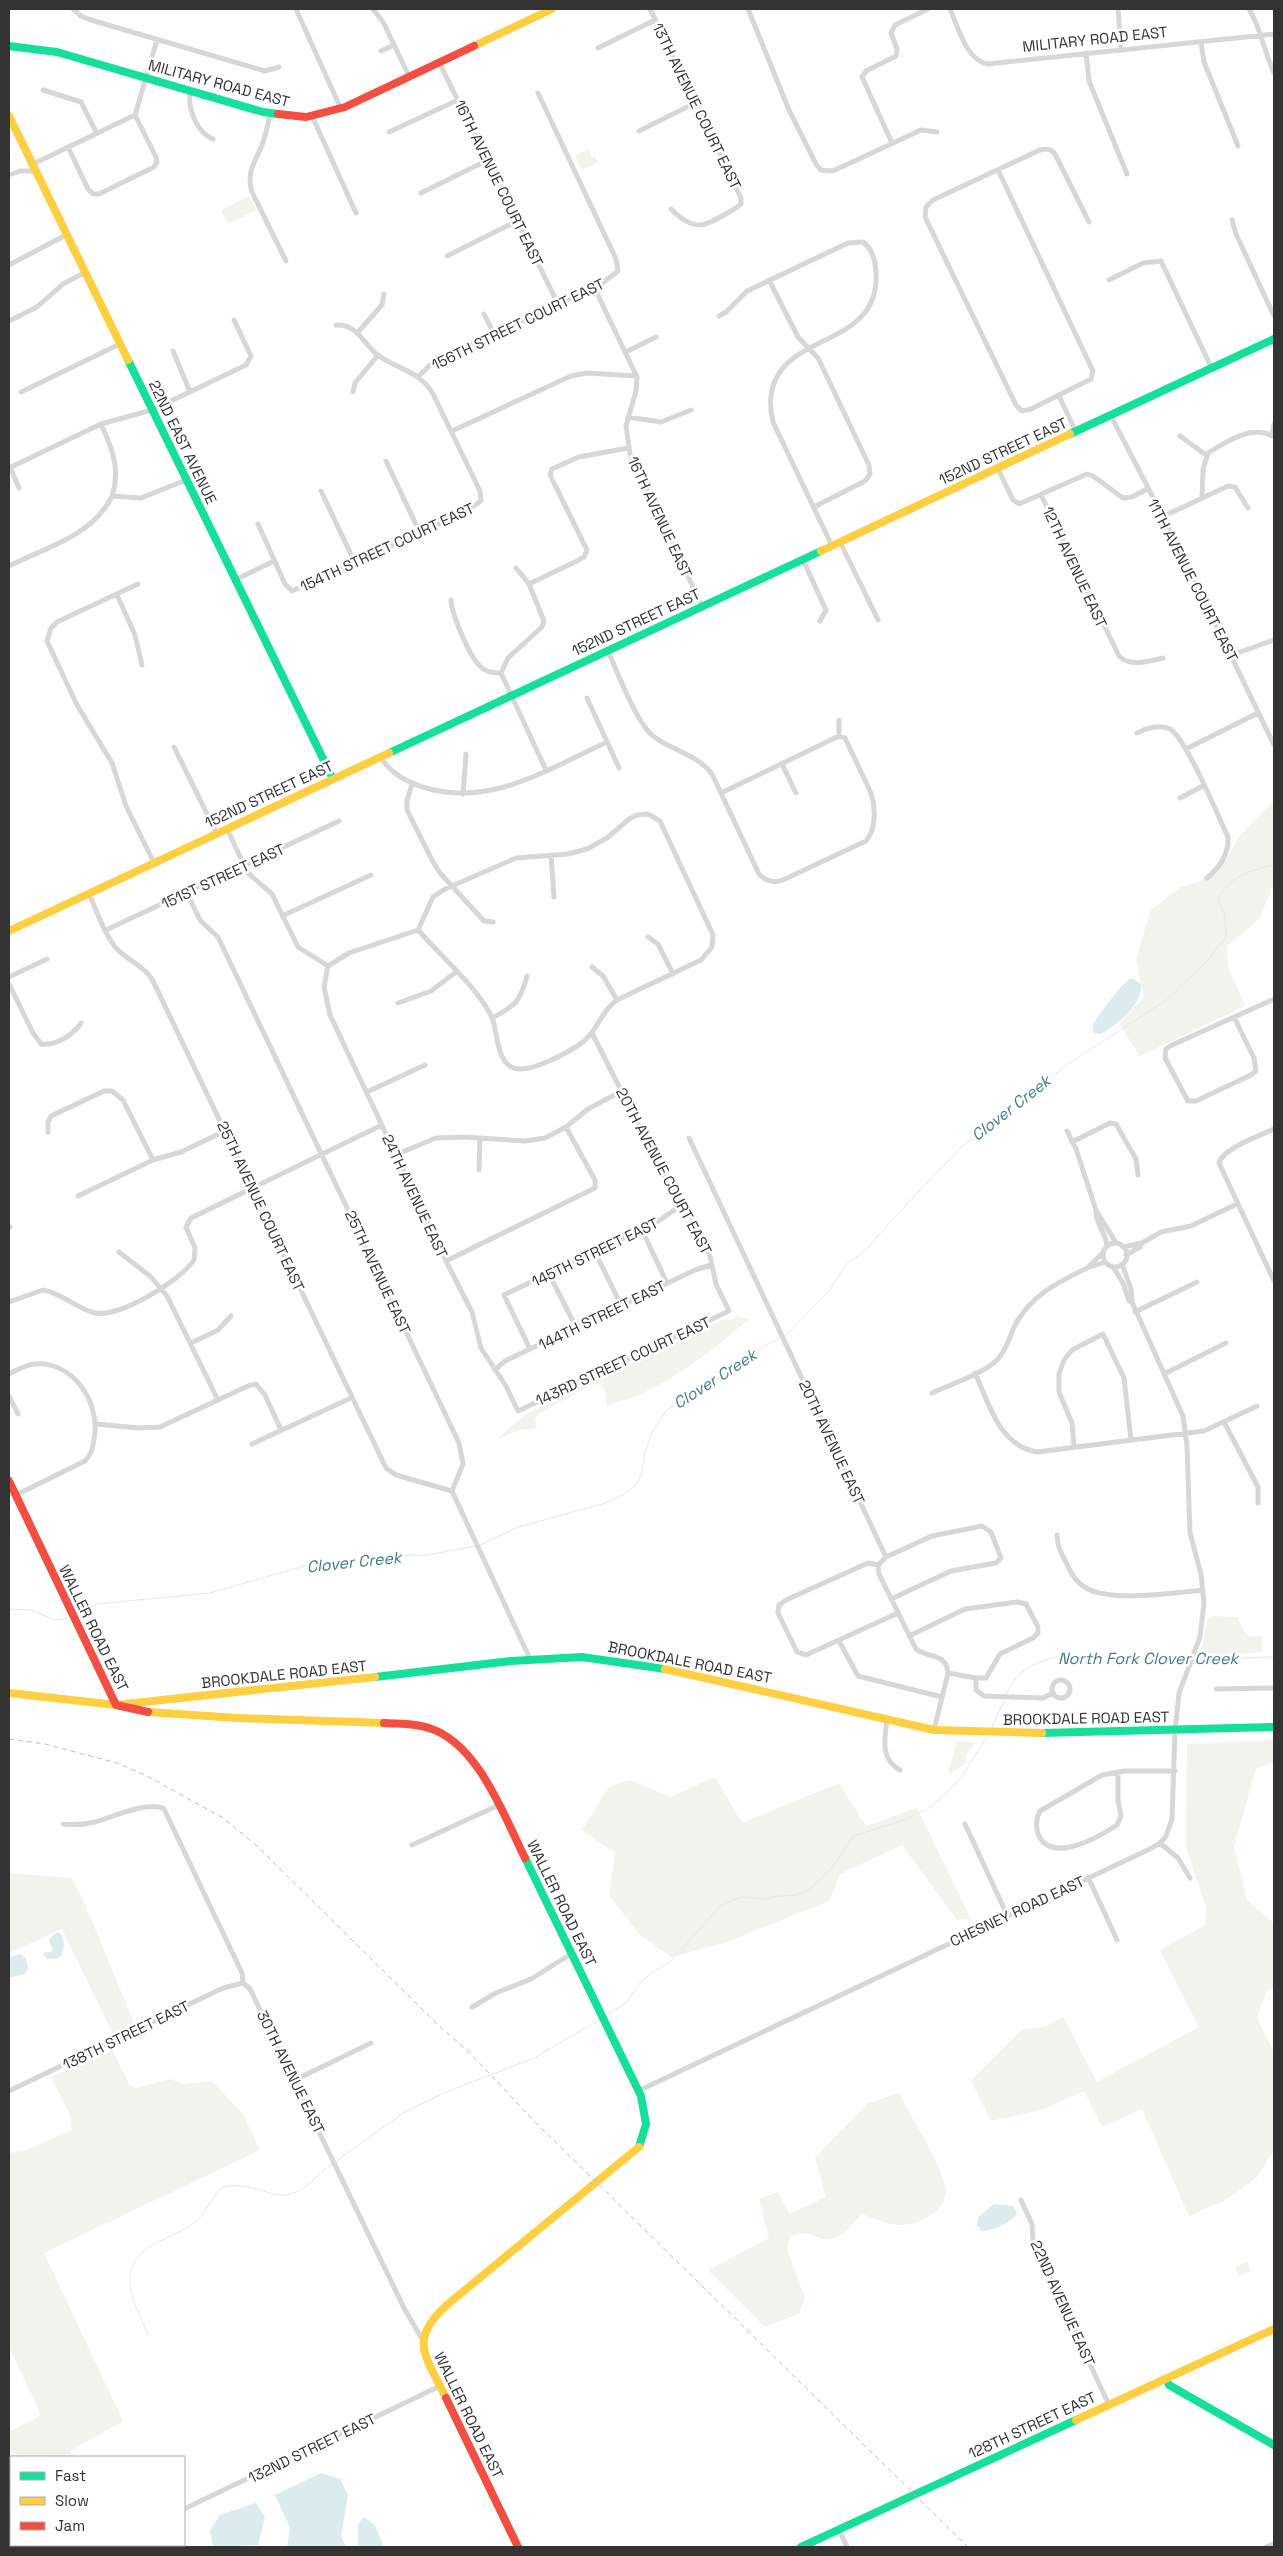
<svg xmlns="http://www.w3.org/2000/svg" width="1283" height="2556" font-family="'Space Grotesk',sans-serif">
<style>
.green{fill:#f1f3ec}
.water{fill:#dbebef}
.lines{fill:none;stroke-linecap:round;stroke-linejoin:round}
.stream{stroke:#dbebef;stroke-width:1}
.street{stroke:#d7d7d7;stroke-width:5}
.fast{stroke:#16e098;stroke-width:8}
.slow{stroke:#ffcf43;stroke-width:8}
.jam{stroke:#f24e42;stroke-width:8}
.rail{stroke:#bebebe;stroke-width:1;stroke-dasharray:5 4;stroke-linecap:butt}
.labels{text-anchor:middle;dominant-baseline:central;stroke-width:5;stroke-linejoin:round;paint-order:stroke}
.street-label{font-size:15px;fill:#333;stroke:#fff}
.water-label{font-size:16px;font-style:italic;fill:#417a8c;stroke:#fff}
</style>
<rect width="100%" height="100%" fill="#fff"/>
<path class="green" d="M 588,149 L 592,158 L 595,156 L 598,162 L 582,170 L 575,155 Z
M 249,196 L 256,210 L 228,224 L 221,210 Z
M 1274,800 L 1274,892 L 1272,888 L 1260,918 L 1227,946 L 1228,967 L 1245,1006 L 1140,1056 L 1119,1024 L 1144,997 L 1136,960 L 1150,911 L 1181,887 L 1198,882 L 1225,861 L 1239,837 Z
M 736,1316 L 749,1319 C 718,1346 685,1372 649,1390 C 636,1397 619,1401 606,1407 C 606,1399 607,1393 601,1385 L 593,1384 L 538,1414 L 535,1419 L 537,1428 L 519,1430 L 496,1440 L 526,1414 L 722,1320 L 733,1319 Z
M 1212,1616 L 1237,1617 L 1246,1635 L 1252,1637 L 1262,1635 L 1262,1652 L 1199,1658 L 1208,1618 Z
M 1274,1740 L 1274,1762 L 1256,1769 L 1234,1846 L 1247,1900 L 1274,1923 L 1274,1987 L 1266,1992 L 1257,2018 L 1274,2052 L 1274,2150 L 1257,2177 L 1224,2201 L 1189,2216 L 1142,2109 L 1102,2127 L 1084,2091 L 1044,2109 L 991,2121 L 971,2081 L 1023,2029 L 1045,2027 L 1063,2017 L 1097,2082 L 1199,2027 L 1160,1950 L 1205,1925 L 1206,1907 L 1186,1847 L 1187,1744 Z
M 957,1741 L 976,1742 L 966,1755 L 965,1764 L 950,1773 L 948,1773 Z
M 715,1777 L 742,1823 L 839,1783 L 866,1826 L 917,1808 L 971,1919 L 957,1920 L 902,1845 L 840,1874 L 829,1901 L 724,1943 L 671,1957 L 639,1934 L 609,1895 L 615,1853 L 582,1830 L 609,1787 L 630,1780 L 671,1797 Z
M 9,1873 L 71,1878 L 82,1897 L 135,2025 L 114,2036 L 62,1929 L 9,1953 Z
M 113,2051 L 129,2084 L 136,2088 L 170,2079 L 184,2084 L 212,2081 L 243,2114 L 260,2150 L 44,2253 L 123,2421 L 70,2451 L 72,2457 L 11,2457 L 11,2493 L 9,2494 L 9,2432 L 41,2415 L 9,2347 L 9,2153 L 24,2151 L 72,2130 L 70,2115 L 51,2077 Z
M 899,2093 C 908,2111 948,2176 946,2193 C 944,2205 937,2211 928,2217 C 902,2232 887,2223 862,2214 C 853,2223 839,2242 824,2239 C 807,2235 810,2230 790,2236 L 787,2249 L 805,2298 L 799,2314 L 765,2327 L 708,2270 L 769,2238 L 759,2199 L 778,2192 L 789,2214 L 826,2197 L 815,2158 L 867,2104 Z
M 1247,2262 L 1251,2271 L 1239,2276 L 1235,2267 Z"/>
<path class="water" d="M 1131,978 L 1141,984 C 1143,1004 1116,1027 1100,1034 L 1094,1033 L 1092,1027 C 1095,1019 1123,982 1131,978 Z
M 59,1932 C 66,1938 65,1952 59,1958 L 47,1959 L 43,1953 L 53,1951 L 49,1940 L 54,1934 Z
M 20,1954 L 26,1958 L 28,1970 L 24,1974 L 9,1978 L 10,1957 Z
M 994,2204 L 1014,2206 L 1017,2214 C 1010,2223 992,2231 982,2231 L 977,2225 L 978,2217 Z
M 321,2473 L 340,2479 L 348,2495 L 341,2536 L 346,2547 L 287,2547 L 290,2528 L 275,2495 Z
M 256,2503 L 265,2517 L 258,2545 L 213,2547 L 210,2531 L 220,2515 Z
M 364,2517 L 375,2526 L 384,2547 L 358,2547 L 358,2524 Z"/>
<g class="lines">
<path class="stream" d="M 784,1337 L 828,1292 L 847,1264 L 868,1248 L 879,1234 L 960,1148 L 1068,1064 L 1165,1001 L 1208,960 L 1226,937 L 1225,916 L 1218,899 C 1229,876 1252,870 1274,865
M 480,1545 L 518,1527 L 602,1504 L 625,1494 L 635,1486 L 641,1476 L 646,1448 L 654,1428 L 667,1410 L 759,1349 L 780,1338
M 9,1609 L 31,1610 L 55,1620 L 70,1618
M 76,1615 L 96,1604 L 210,1593 L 315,1563 L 368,1557 L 427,1555 L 476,1546
M 1195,1659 L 1274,1657
M 1006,1695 C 1014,1673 1033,1663 1055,1657 L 1189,1659
M 991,1729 L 1005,1699
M 605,2016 L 626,2003 L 640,1983 L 651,1973 L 671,1961 L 721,1905 L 741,1897 L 766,1899 L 779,1896 L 796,1895 L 808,1891 L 832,1868 L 853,1836 L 907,1819 L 931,1807 L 961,1778 L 988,1735
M 336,2161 L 403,2113 L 444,2093 L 534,2058 L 599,2020
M 148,2335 C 135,2303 113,2270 151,2246 C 165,2238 182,2232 195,2222 C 206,2213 211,2198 221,2188 C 244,2179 267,2197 287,2195 C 303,2193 320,2173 332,2164"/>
<path class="street" d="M 73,9 L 81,16 L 91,20 L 265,71 L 279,67
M 296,9 L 341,109
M 373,9 L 383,22 L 409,76
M 650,9 L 741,198 L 741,204 L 736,208 C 706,225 697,235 671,209
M 748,9 L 789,110 L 816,164 L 821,170 L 833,171 L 921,130 L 937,132
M 950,9 C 958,26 966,61 988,64 L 1274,34
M 1118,9 L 1121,49
M 1249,9 C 1261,29 1264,51 1274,73
M 1201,42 L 1204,62 L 1238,146
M 598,48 L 655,20
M 381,51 L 394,45
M 1086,53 L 1089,81 L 1127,174
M 439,62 L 558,304
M 43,90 L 81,102 L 96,132
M 190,92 C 188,109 196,132 213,139
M 270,114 C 268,124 266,135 262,145 C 255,162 246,172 252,192 L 286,261
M 312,116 L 356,213
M 639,131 L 695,103
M 389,132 L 458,100
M 892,143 L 862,77 L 866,71 L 896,56 L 897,49 L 891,33 L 895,25 L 928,9
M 68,147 L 88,189 L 93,194 L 99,194 L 154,167 L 157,162 L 156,157 L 135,115 L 157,40
M 31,165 L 135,115
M 998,170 L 1093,371 L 1091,379 L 1031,409 L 1022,411 L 1016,405 L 925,217 L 926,207 L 933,200 L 1040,150 C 1048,148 1052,149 1056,156 L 1089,222
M 9,175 L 20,171 L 34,171
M 421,193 L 488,160
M 1232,220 L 1236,234 L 1274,316
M 447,256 L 517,221
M 9,265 L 66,235
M 769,280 L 798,337 L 818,358 L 869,465 L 870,474 L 865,481 L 814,507
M 1109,280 L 1143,263 L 1161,261 L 1212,369
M 594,287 L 637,377 L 636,391 L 626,426 L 630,454 L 702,606
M 484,314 L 494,334
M 719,316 L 726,312 L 747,291 L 848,243 L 863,242 C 873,250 875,260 876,272 C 881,350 779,330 771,396 C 770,404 771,414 773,422 L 832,546
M 9,321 L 37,307 L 63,284 L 84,273
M 358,332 L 382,305 L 384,294
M 173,351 L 190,392
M 626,352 L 656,337
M 418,377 L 430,365 L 447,356 L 601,284 L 618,271 L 616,259 L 538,93
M 21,392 L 120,344
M 353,392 L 355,383 L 378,355
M 1059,396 L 1076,432
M 1111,416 L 1174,538 L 1274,745
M 628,417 L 661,422 L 691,410
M 101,424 C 112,448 121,469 112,496
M 452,431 L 571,376 L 587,373 L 637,376
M 1180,436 L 1206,455
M 1272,436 L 1274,424
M 386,461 L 420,533
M 10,467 L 19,488
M 9,468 L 101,424 L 152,410 L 246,365 L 251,356 L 234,320
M 998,469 L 1013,500 L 1019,504 L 1087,474 L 1093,476 L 1123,498 L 1132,497 L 1147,489
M 321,491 L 355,563
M 1041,495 L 1119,656 C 1131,668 1148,661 1163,658
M 1202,497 L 1203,469 L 1208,453 C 1227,441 1253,424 1274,437
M 1162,517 L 1228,486 L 1235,487 L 1248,508
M 258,524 L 285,584 L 292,591 L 463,513 L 481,501 L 480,491 L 433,394 C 421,372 398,369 379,356 C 364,345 357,323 336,325
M 840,542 L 878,620
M 803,560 L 826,610 L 820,621
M 9,566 C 45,548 94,535 112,496 L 141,498 L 186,480
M 235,580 L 274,561
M 138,584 L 57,622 L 51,628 L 47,641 L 77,705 L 112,763 L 126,806 L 154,863
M 529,584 L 577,561 L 584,557 L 587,550 L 550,475 L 552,469 L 579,457 L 628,448
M 117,595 L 135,635 L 142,665
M 451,600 C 452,615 470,659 482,668 C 487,672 495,673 501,673
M 608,651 C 617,671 637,724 653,736 C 671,750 698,755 712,774 L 759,874 C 767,882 775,884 785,879 L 866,841 C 876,829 876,808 871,793 L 845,738 L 839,736
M 1232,655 L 1274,640
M 501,673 L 508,658 L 542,627 L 544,621 L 529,584 L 516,568
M 501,673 L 546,770
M 587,698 L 619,768
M 839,720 L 839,736
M 1137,733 C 1146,728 1160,724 1170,729 C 1186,738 1218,816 1228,837 C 1229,854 1220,867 1207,878
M 174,747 L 217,834
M 1186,749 L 1258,713
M 380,757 C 392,774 406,782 426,788 C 491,807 548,769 605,743
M 782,764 L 796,793
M 412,784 L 407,800 L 407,810 L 433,862 L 440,873 L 484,921 L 493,922
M 721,793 L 839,736
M 463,794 L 466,754
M 1180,798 L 1203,786
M 227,829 L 248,873 L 272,894 L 298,947 L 328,966
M 551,855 L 554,897
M 187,893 L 200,920 L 218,937 L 459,1443 L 463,1464 L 452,1491
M 89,894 C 97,911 104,934 117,949 C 128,961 143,965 152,979 L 386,1468 L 396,1475 L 452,1491
M 282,916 L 371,875
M 106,930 L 339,821
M 418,930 C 439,954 480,990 492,1018 C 498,1032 496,1058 511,1067 C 526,1076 570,1052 584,1041 C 598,1030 601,1011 617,1000 L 701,960 L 712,947 L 713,935 L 660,821 L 648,814 L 637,815 L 629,819 L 607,838 L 587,849 L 568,854 L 516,858 L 445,889 L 433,897 L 418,930 L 349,953 L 328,966 L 324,987 L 330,1015 L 446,1261 L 472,1312 L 481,1348 L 506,1386 L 518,1411 L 729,1311 L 716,1284 L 710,1256 L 690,1214 L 666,1179 L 592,1033
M 648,937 L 658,944 L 673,974
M 592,967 L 603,976 L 617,1000
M 9,977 L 47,959
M 9,984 L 33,1033 L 41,1044 C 56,1046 73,1035 81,1023
M 398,1003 L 431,991 L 456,972
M 1234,1017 L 1254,1058 L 1256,1071 L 1251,1075 L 1196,1101 L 1188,1101 L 1165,1058 L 1166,1049 L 1170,1046 L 1274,999
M 492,1018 C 515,1006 520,1002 527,976
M 367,1092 L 425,1065
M 1274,1129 C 1261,1135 1222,1149 1219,1163 L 1274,1281
M 1067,1131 L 1076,1149 L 1096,1210
M 48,1132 L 48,1122 L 51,1116 L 104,1091 L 112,1091 L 123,1100 L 153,1160
M 689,1138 L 886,1557
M 1072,1142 L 1110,1123 L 1116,1124 L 1136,1159 L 1138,1175
M 395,1155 L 436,1138 L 464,1137 L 525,1141 L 545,1138 L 566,1127 L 588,1109 L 622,1091
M 479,1170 L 480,1138
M 78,1196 L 153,1160 L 181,1152 L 225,1131
M 9,1228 L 10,1227
M 642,1230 L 667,1283
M 1142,1243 L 1161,1232 L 1191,1226 L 1237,1204
M1103 1255a12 12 0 1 1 24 0a12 12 0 1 1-24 0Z
M 1107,1246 C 1106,1233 1095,1223 1096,1210 L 1116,1243
M 1123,1247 L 1142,1243 L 1140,1247 L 1126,1255
M 119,1252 L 151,1277 L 167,1296 L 218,1400
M 595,1252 L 621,1305
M 1103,1253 L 1087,1268 L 1105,1262
M 446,1261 L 595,1188 L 595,1180 L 566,1127
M 1113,1267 L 1123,1283 L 1129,1301 L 1132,1302 L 1131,1289 L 1122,1264
M 549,1274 L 576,1327
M 9,1302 L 43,1290 C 62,1293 77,1309 95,1313 C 120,1318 181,1280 194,1260 L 195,1248 L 186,1227 L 191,1218 L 382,1125
M 1135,1312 L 1197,1282
M 191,1343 L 218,1330 L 231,1316
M 530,1349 L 504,1295 L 657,1222 L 683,1204
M 495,1370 L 505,1361 L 695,1270 L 711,1265
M 975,1373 C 989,1403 999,1446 1037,1452 L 1204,1431 L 1257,1406
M 9,1374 C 17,1370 25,1365 34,1364 C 72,1361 98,1399 95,1433 C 93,1445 93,1453 85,1461 L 16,1495
M 1164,1374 L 1226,1343
M 932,1393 C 951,1384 983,1374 997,1360 C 1007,1350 1010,1335 1016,1323 C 1033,1294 1059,1282 1087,1268
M 9,1396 L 18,1414
M 1224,1422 L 1258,1487 L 1258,1503
M 96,1424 L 138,1428 L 160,1427 L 248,1386 L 256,1384 L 265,1395 L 281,1430
M 252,1444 L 351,1398
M 1074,1447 L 1072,1423 L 1059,1392 L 1059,1374 L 1064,1360 L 1072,1350 L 1103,1334 L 1124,1378 L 1131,1440
M 452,1491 L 530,1659
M 1057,1535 C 1057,1545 1060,1552 1065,1560 C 1070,1572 1076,1583 1088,1589 C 1115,1602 1174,1593 1203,1590
M 878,1565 L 868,1563 L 786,1600 L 779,1605 L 778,1613 L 797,1652 L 806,1655 L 898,1613
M 891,1599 L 951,1571 L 996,1563 L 1001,1558 L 991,1532 L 982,1526 L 932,1536 L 886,1557 L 878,1565 L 879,1574 L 916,1649 C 929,1659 946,1652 948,1673 L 934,1730
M 909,1636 L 965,1609 L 1017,1602 L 1026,1604 L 1038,1627 L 1038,1633 L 1033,1638 L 1000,1654 L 986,1678 L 976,1678 L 948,1673
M 839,1641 L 858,1676 L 942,1697
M 976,1678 L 976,1690 L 984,1696 L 1043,1698 L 1053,1693
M1052 1689a9 9 0 1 1 18 0a9 9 0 1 1-18 0Z
M 1216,1689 L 1274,1688
M 887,1721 C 884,1739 881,1760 900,1770
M 1118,1772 L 1118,1800 L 1121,1816 L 1117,1825 C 1099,1837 1051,1865 1038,1834 C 1036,1827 1036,1818 1040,1811 L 1102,1775 L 1125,1771 L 1175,1771
M 63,1824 C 73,1825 84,1825 95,1822 C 110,1818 149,1800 164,1809 L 242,1973 L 243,1983
M 965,1824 L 1007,1915
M 1160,1843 L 1178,1858 L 1190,1878
M 412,1845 L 499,1805
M 1088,1877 L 1117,1940
M 243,1983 L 250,1989 L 404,2308 L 422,2339
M 472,2007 L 496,1993 L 531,1979 L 571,1954
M 295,2080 L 371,2043
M 9,2091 L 223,1988 L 243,1983
M 638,2091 L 1152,1848 L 1160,1843 L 1166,1836 L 1172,1819 L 1175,1731 L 1179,1693 L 1200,1637 L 1204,1604 L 1201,1574 L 1190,1533 L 1187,1446 L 1183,1416 L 1132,1302
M 1021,2200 L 1032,2224 L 1033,2242 L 1109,2405
M 184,2509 L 440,2386
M 839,2530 L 847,2547
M 104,2547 L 109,2545
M 1266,2547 L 1274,2544"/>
<path class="fast" d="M 9,46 L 57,52 L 263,112 L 278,114
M 128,360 L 333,779
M 1070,434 L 1274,339
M 389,753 L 821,551
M 375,1677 L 511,1661 L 582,1657 L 665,1669
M 1042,1733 L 1274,1727
M 525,1858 L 641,2096 L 646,2124 L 639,2147
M 1166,2379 L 1169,2385 L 1274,2445
M 801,2547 L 1076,2420"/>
<path class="slow" d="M 474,46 L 552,9
M 9,116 L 128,360
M 821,551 L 1070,434
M 9,931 L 389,753
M 665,1669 L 934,1730 L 1042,1733
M 9,1693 L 116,1705 L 375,1677
M 148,1712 L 237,1718 L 384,1723
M 446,2398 C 426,2356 407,2340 448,2304 L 639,2147
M 1076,2420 L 1274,2329"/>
<path class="jam" d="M 278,114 L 306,117 L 345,107 L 474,46
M 9,1481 L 116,1705 L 148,1712
M 384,1723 C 399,1724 415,1723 429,1728 C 478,1743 504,1816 525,1858
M 446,2398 L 518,2547"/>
<path class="rail" d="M 9,1739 L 45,1744 L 117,1763 L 147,1776 L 223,1818 L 257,1846 L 436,2023 L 469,2052 L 535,2122 L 968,2547"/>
</g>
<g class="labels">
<g class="street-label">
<text transform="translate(1095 39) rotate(-6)">MILITARY ROAD EAST</text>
<text transform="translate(219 83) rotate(15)">MILITARY ROAD EAST</text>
<text transform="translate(697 106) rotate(64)">13TH AVENUE COURT EAST</text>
<text transform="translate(499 183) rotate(64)">16TH AVENUE COURT EAST</text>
<text transform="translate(518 324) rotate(-26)">156TH STREET COURT EAST</text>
<text transform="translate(183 442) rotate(64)">22ND EAST AVENUE</text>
<text transform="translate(1003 451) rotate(-25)">152ND STREET EAST</text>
<text transform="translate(660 517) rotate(65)">16TH AVENUE EAST</text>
<text transform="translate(387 547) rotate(-25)">154TH STREET COURT EAST</text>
<text transform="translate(1075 567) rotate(65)">12TH AVENUE EAST</text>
<text transform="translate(1193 580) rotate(63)">11TH AVENUE COURT EAST</text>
<text transform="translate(636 622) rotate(-25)">152ND STREET EAST</text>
<text transform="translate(269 794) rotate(-25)">152ND STREET EAST</text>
<text transform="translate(223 876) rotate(-25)">151ST STREET EAST</text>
<text transform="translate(664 1171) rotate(62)">20TH AVENUE COURT EAST</text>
<text transform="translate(415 1196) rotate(65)">24TH AVENUE EAST</text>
<text transform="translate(261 1206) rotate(65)">25TH AVENUE COURT EAST</text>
<text transform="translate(595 1252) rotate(-26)">145TH STREET EAST</text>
<text transform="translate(378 1272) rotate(65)">25TH AVENUE EAST</text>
<text transform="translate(602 1315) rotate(-26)">144TH STREET EAST</text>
<text transform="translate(623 1361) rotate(-25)">143RD STREET COURT EAST</text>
<text transform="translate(832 1442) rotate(65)">20TH AVENUE EAST</text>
<text transform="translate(94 1628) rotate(64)">WALLER ROAD EAST</text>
<text transform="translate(690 1662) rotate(11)">BROOKDALE ROAD EAST</text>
<text transform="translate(284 1674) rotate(-6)">BROOKDALE ROAD EAST</text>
<text transform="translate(1086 1718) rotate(-1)">BROOKDALE ROAD EAST</text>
<text transform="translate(562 1903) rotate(64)">WALLER ROAD EAST</text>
<text transform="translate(1017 1911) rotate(-25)">CHESNEY ROAD EAST</text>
<text transform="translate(126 2035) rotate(-26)">138TH STREET EAST</text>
<text transform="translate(291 2072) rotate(64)">30TH AVENUE EAST</text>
<text transform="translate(1063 2303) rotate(66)">22ND AVENUE EAST</text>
<text transform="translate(469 2415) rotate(64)">WALLER ROAD EAST</text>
<text transform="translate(1032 2425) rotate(-25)">128TH STREET EAST</text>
<text transform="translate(312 2448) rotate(-26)">132ND STREET EAST</text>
</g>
<g class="water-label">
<text transform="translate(1011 1108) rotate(-38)">Clover Creek</text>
<text transform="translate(715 1379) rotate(-33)">Clover Creek</text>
<text transform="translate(354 1562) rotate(-6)">Clover Creek</text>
<text x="1148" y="1658">North Fork Clover Creek</text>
</g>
</g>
<rect width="1283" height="2556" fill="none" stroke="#333333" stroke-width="20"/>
<rect x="10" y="2456" width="175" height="90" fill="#ffffff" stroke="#adadad"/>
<rect x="20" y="2472" width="25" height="8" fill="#16e098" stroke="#adadad"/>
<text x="55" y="2481" font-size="15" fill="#333333">Fast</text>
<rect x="20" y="2497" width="25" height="8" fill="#ffcf43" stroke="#adadad"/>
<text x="55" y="2506" font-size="15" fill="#333333">Slow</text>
<rect x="20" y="2522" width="25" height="8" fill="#f24e42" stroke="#adadad"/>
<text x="55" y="2531" font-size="15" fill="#333333">Jam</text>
</svg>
